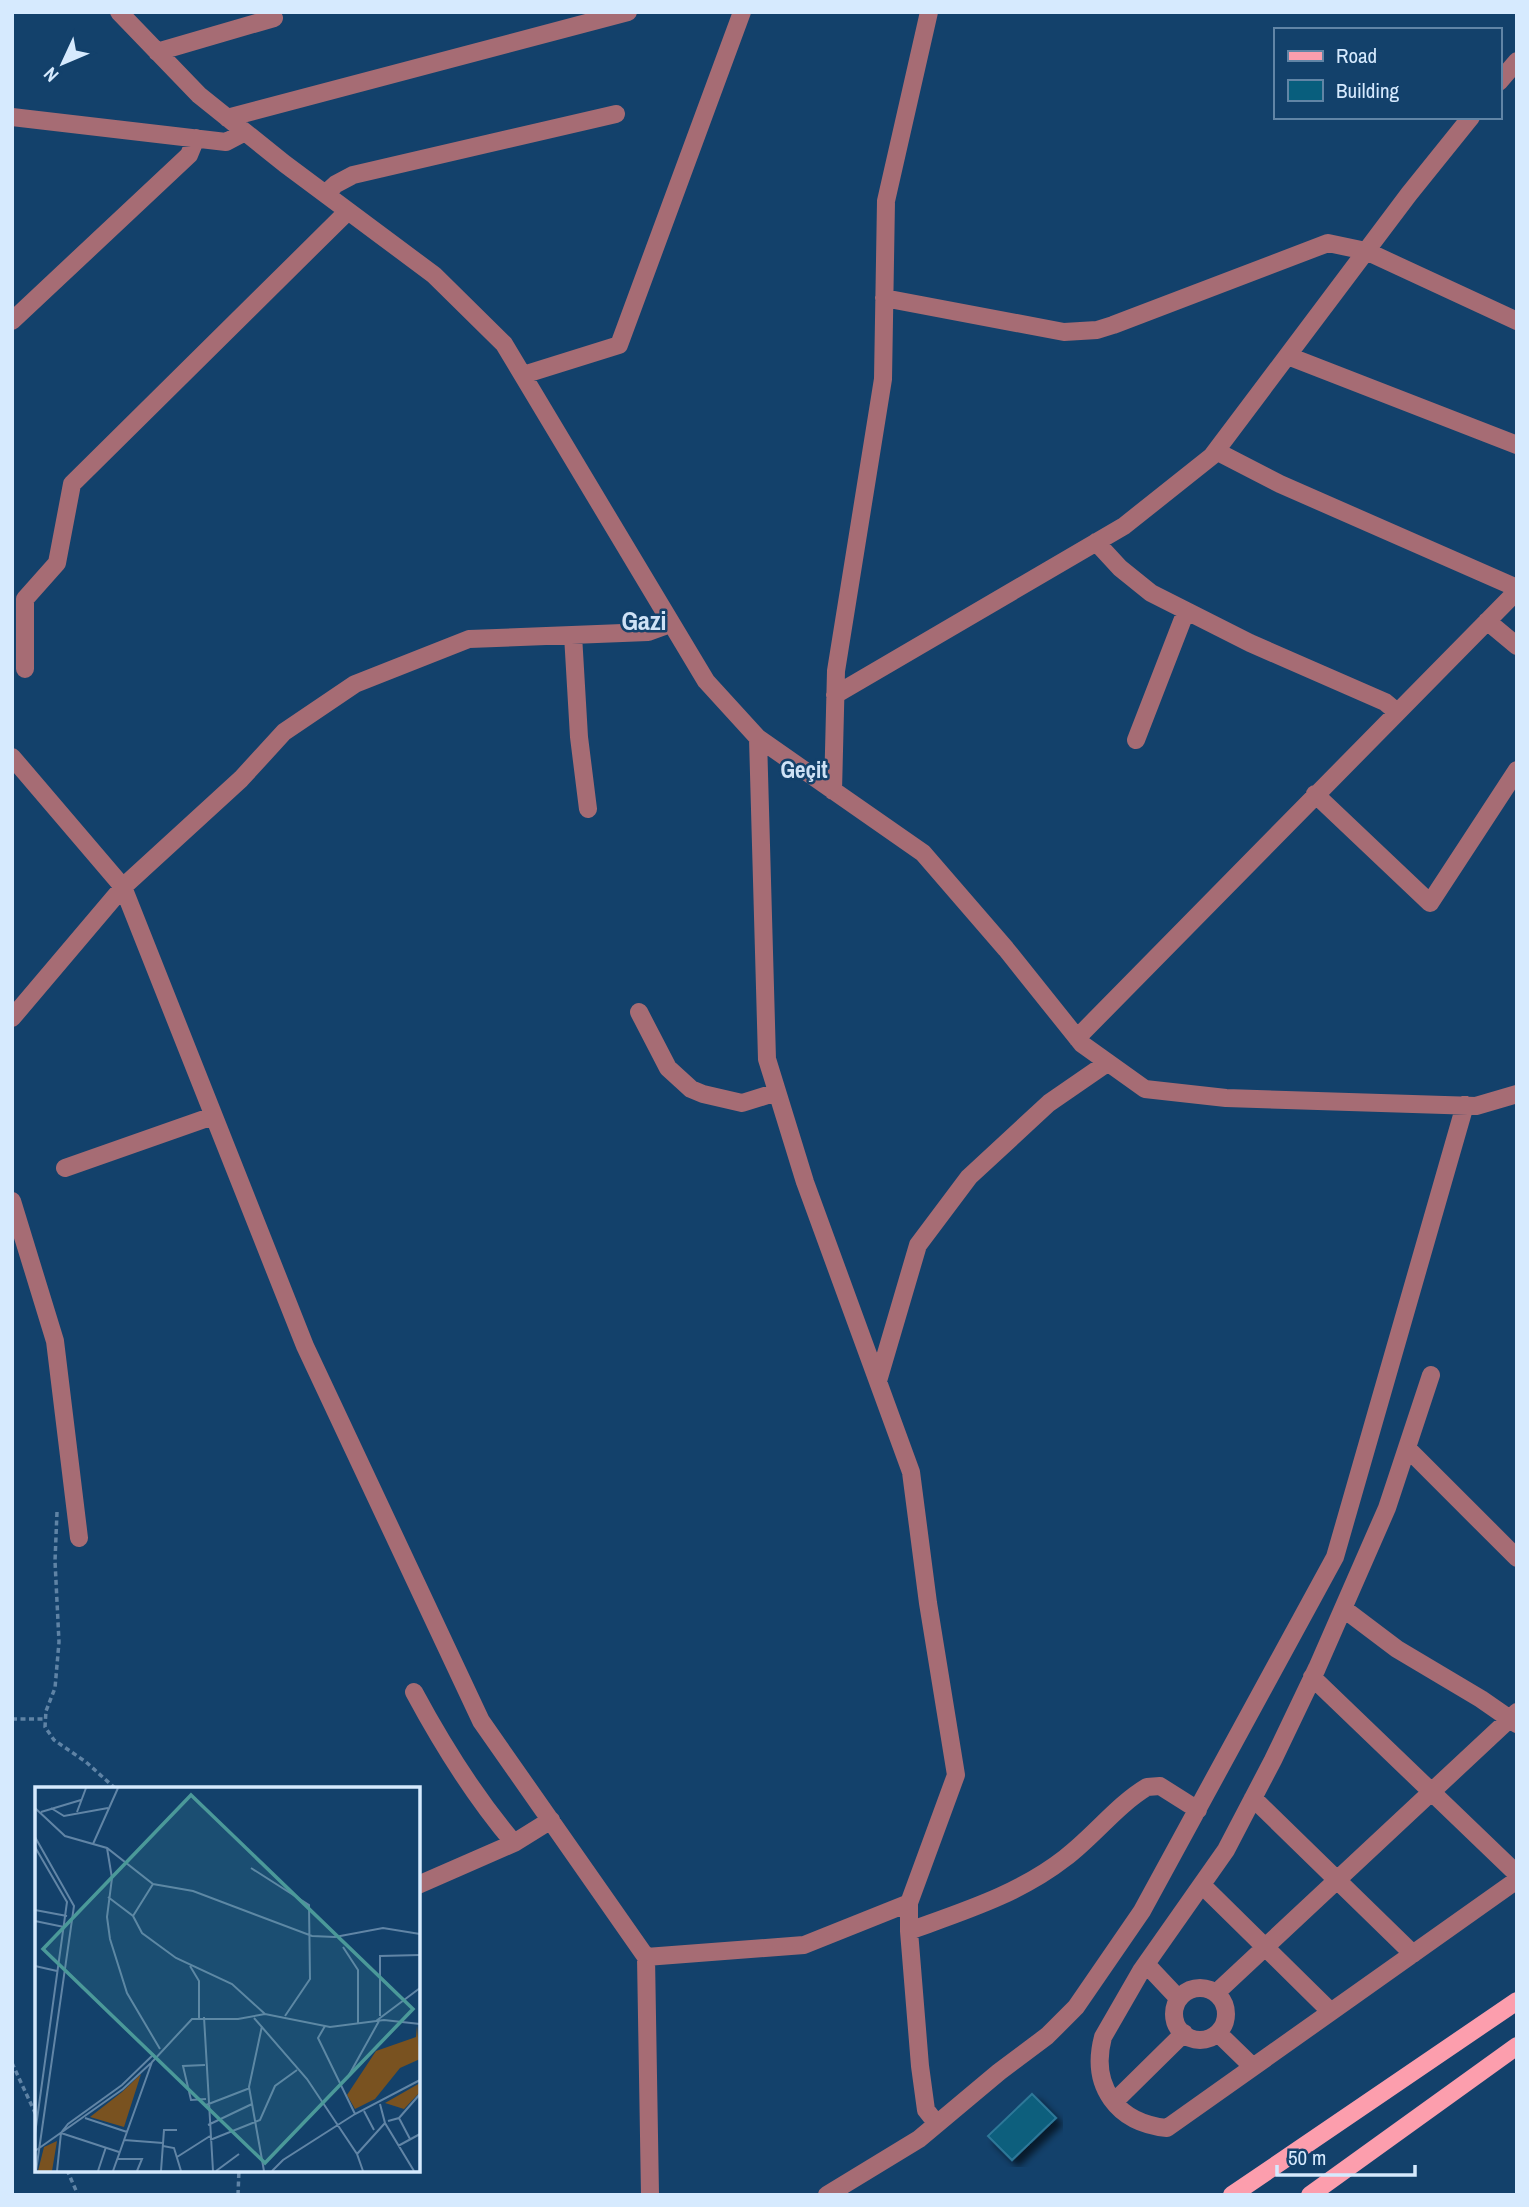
<svg xmlns="http://www.w3.org/2000/svg" width="1529" height="2207" font-family="'Archivo Narrow',sans-serif">
<style>
.building{fill:#085e7d;stroke:#2e7898;stroke-width:2;filter:url(#shadow)}
.lines{fill:none;stroke-linecap:round;stroke-linejoin:round}
.path{stroke:#5f83a5;stroke-width:3.5;stroke-dasharray:5 3.5;stroke-linecap:butt}
.minor{stroke:#a66c74;stroke-width:18}
.major{stroke:#fc9ead;stroke-width:18}
.labels{text-anchor:middle;dominant-baseline:central;stroke-width:5;stroke-linejoin:round;paint-order:stroke}
.quarter-label{font-size:23px;font-weight:bold;fill:#cfe2f6;stroke:#13416b}
.district-label{font-size:26px;font-weight:bold;fill:#cfe2f6;stroke:#13416b}
.inset-road{fill:none;stroke:#6185a6;stroke-width:2}
.view{fill:#4b9999;fill-opacity:0.15;stroke:#4b9999;stroke-width:3.5}
.inset-edge{fill:none;stroke:#d6eafe;stroke-width:3.5}
</style>
<defs>
<filter id="shadow"><feDropShadow dx="6" dy="6" stdDeviation="3.5" flood-color="#0009"/></filter>
</defs>
<rect width="100%" height="100%" fill="#13416b"/>
<path class="building" d="M 1032,2094 L 1056,2118 L 1012,2160 L 988,2136 Z"/>
<g class="lines">
<path class="path" d="M 57,1512 L 55,1561 L 59,1642 L 55,1688 L 46,1711 L 45,1727 L 54,1740 L 86,1762 L 116,1789
M 12,1719 L 44,1719
M 12,2063 L 37,2117
M 67,2170 L 78,2195
M 238,2195 L 239,2170"/>
<path class="minor" d="M 119,12 L 199,95 L 285,164 L 434,275 L 504,344 L 706,681 L 758,738 L 923,853 L 1006,949 L 1082,1044 L 1145,1089 L 1226,1098 L 1476,1106 L 1517,1094
M 157,52 L 274,18
M 1499,82 L 1517,61
M 12,117 L 226,142 L 245,132
M 227,118 L 628,12
M 325,194 L 336,184 L 353,175 L 616,114
M 884,298 L 1064,332 L 1097,330 L 1113,325 L 1328,243 L 1366,251 L 1517,321
M 12,321 L 189,155 L 196,138
M 1288,356 L 1517,445
M 523,375 L 619,345 L 742,12
M 1216,451 L 1280,484 L 1517,588
M 1096,542 L 1120,568 L 1151,593 L 1250,643 L 1385,702 L 1397,712
M 1487,621 L 1517,646
M 573,635 L 579,737 L 588,809
M 25,669 L 25,599 L 57,563 L 72,484 L 348,211
M 835,695 L 1124,526 L 1212,456 L 1409,194 L 1471,117
M 758,738 L 767,1059 L 805,1182 L 911,1472 L 928,1603 L 956,1775 L 909,1903 L 909,1931 L 920,2066 L 926,2110 L 937,2124
M 1136,740 L 1186,611
M 12,757 L 123,887 L 305,1346 L 481,1721 L 646,1957 L 650,2195
M 833,791 L 836,671 L 883,379 L 886,201 L 929,12
M 1315,794 L 1430,903 L 1517,770
M 639,1012 L 668,1068 L 691,1089 L 703,1094 L 742,1103 L 777,1092
M 12,1018 L 123,887 L 241,779 L 284,732 L 355,684 L 469,639 L 648,632 L 670,624
M 1077,1038 L 1517,591
M 65,1168 L 213,1116
M 12,1201 L 55,1341 L 79,1538
M 1431,1375 L 1387,1508 L 1317,1668 L 1273,1760 L 1226,1850 L 1141,1971 L 1103,2037 C 1090,2086 1117,2123 1167,2128 L 1517,1880
M 878,1381 L 918,1245 L 969,1177 L 1049,1103 L 1107,1063
M 1407,1448 L 1517,1558
M 1344,1609 L 1397,1649 L 1481,1699 L 1517,1724
M 1312,1677 L 1517,1874
M 414,1692 C 443,1746 474,1796 514,1843
M 1253,1798 L 1413,1954
M 418,1885 L 514,1843 L 551,1820
M 1202,1885 L 1331,2012
M 909,1931 C 964,1911 1019,1894 1065,1858 C 1094,1836 1117,1805 1147,1787 L 1160,1786 L 1198,1810
M 646,1957 L 804,1945 L 909,1903
M 1146,1964 L 1179,1999
M1174 2014a26 26 0 1 1 52 0a26 26 0 1 1-52 0Z
M 1216,1993 L 1517,1712
M 1218,2033 L 1253,2067
M 1114,2102 L 1184,2033
M 827,2195 L 919,2139 L 999,2072 L 1047,2036 L 1076,2007 L 1142,1911 L 1335,1557 L 1465,1105"/>
<path class="major" d="M 1232,2195 L 1517,2001
M 1310,2195 L 1517,2046"/>
</g>
<g class="labels">
<g class="quarter-label">
<text x="804" y="769">Geçit</text>
</g>
<g class="district-label">
<text x="644" y="620">Gazi</text>
</g>
</g>
<g transform="translate(35 1787)">
<rect width="385" height="385" fill="#13416b"/>
<path d="M 382,239 L 385,272 L 365,281 L 340,312 L 320,322 L 312,308 L 341,264 L 381,250 ZM 106,287 L 89,340 L 55,330 L 87,305 ZM 385,296 L 385,305 L 369,322 L 350,316 ZM 22,354 L 17,384 L 3,384 L 9,360 Z" fill="#795220"/>
<path class="inset-road" d="M 0,21 L 30,49 L 72,61 L 118,97 L 158,104 L 277,149 L 300,150 L 348,141 L 385,147M 16,21 L 29,29 L 73,21M 6,25 L 46,13M 42,25 L 51,1M 0,50 L 39,119 L 1,384M 58,57 L 83,1M 0,60 L 32,115 L 0,347M 72,61 L 77,91 L 72,130 L 75,152 L 92,206 L 125,262M 216,81 L 274,118 L 275,192 L 250,229M 73,110 L 98,129 L 107,146 L 141,171 L 197,197 L 230,227M 0,123 L 32,129M 98,129 L 118,97M 0,134 L 29,140M 308,160 L 323,183 L 323,237M 0,179 L 22,184M 155,179 L 164,194 L 164,231M 345,229 L 345,169 L 385,168M 169,230 L 178,384M 219,231 L 272,292 L 322,367 L 328,384M 341,234 L 385,201M 227,239 L 214,300 L 229,384M 290,239 L 283,251 L 320,327M 170,278 L 148,279 L 156,313 L 171,312M 314,288 L 344,234M 345,317 L 350,336 L 379,384M 171,318 L 215,301M 329,324 L 339,343M 50,331 L 92,345M 364,331 L 375,352M 353,334 L 364,331 L 385,307M 173,338 L 217,317M 26,346 L 84,365M 89,353 L 128,356M 175,353 L 225,333 L 240,299 L 262,283M 128,359 L 139,361 L 146,384M 363,359 L 385,347M 0,364 L 88,302 L 116,276M 322,367 L 350,336M 142,370 L 175,349M 83,372 L 107,372 L 102,384M 22,384 L 26,346 L 33,337 L 87,298 L 119,267M 63,384 L 71,360M 78,384 L 117,275 L 157,232 L 203,232 L 230,227 L 295,240 L 349,233 L 385,237M 126,384 L 129,343 L 142,343M 181,384 L 204,367M 237,384 L 248,373 L 320,327 L 385,293"/>
<path class="view" d="M 156,8 L 378,222 L 230,376 L 8,162 Z"/>
<rect width="385" height="385" class="inset-edge"/>
</g>
<rect width="1529" height="2207" fill="none" stroke="#d6eafe" stroke-width="28"/>
<rect x="1274" y="28" width="228" height="91" fill="#13416b" stroke="#6185a6" stroke-width="2"/>
<rect x="1288" y="51" width="35" height="10" fill="#fc9ead" stroke="#6185a6" stroke-width="2"/>
<text x="1336" y="63" font-size="21" fill="#d6eafe">Road</text>
<rect x="1288" y="80" width="35" height="21" fill="#085e7d" stroke="#6185a6" stroke-width="2"/>
<text x="1336" y="98" font-size="21" fill="#d6eafe">Building</text>
<g transform="translate(63 63) rotate(226)" stroke="#13416b" stroke-width="5" paint-order="stroke">
<path d="M0-5L12 26L0 18L-12 26Z" fill="#d6eafe"/>
<text y="-10" font-size="19" font-weight="bold" text-anchor="middle" fill="#d6eafe">N</text>
</g>
<path d="M1277 2165v10h138v-10" fill="none" stroke="#d6eafe" stroke-width="3.5"/>
<text x="1288" y="2165" font-size="21" fill="#d6eafe" stroke="#13416b" stroke-width="5" paint-order="stroke">50 m</text>
</svg>
